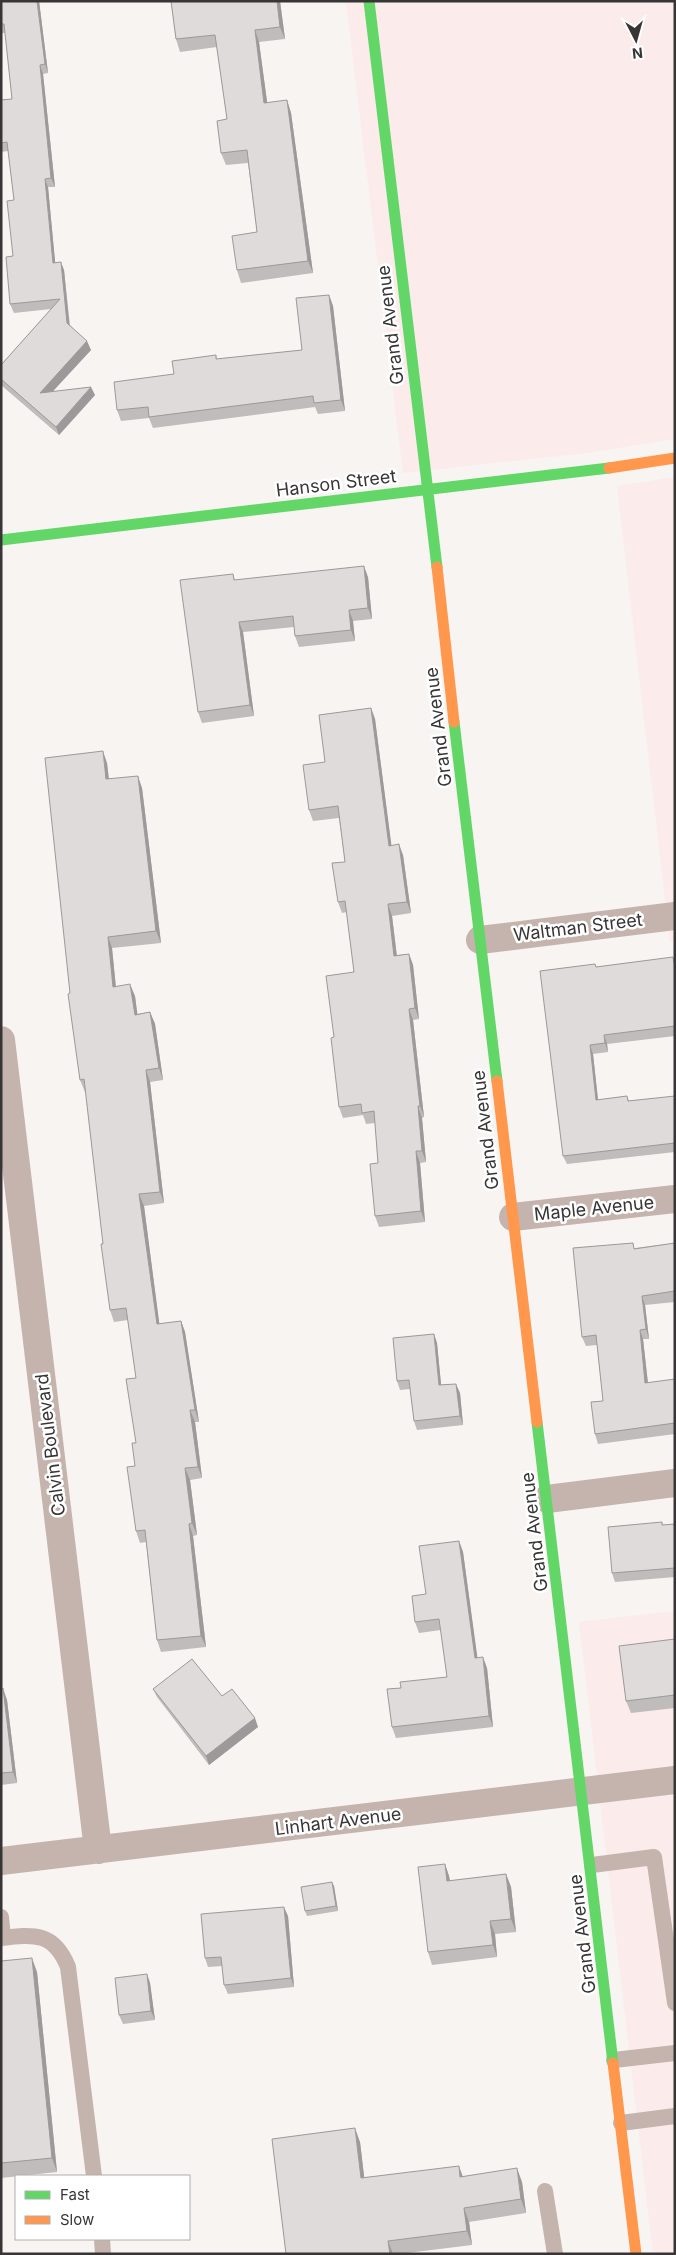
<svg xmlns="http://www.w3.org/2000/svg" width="676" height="2255" font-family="Inter,sans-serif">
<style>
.commercial{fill:#fbebeb}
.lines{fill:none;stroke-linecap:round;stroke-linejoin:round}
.lane{stroke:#c5b4ad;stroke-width:16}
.street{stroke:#c5b4ad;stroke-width:28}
.fast{stroke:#63d668;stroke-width:11}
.slow{stroke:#ff974d;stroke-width:11}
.wall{fill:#bfbcbb}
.shaded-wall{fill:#9b9999}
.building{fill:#dedbda;stroke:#9b9999}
.labels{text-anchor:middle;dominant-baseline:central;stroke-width:5;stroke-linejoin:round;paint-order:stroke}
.street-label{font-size:18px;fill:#373535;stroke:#fff}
</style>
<rect width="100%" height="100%" fill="#f7f4f2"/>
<path class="commercial" d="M 346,1 L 675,1 L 675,439 L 587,453 L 403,473 Z
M 675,477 L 675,941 L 670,942 L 617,486 Z
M 675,1611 L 675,2254 L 653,2254 L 579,1622 Z"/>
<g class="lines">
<path class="lane" d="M 592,1865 L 654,1857 L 675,2003
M 1,1917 L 3,1937
M 1,1938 C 34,1934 54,1932 68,1967 L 94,2176
M 614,2060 L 675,2053
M 621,2123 L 675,2116
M 545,2191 L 555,2254
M 102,2239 L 103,2254"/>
<path class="street" d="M 480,940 L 675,916
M 1,1040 L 98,1850
M 513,1217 L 675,1199
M 547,1499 L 675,1483
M 1,1861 L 675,1780"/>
<path class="fast" d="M 369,1 L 437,567
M 1,540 L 609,468
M 454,722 L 497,1081
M 537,1422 L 613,2063"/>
<path class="slow" d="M 609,468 L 675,458
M 437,567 L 454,722
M 497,1081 L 537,1422
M 613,2063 L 636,2254"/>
</g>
<path class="wall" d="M 1,1 L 39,1 L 48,73 L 43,74 L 55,187 L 48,187 L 55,262 L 64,270 L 70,325 L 91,350 L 52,392 L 95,395 L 59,435 L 1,385 L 1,365 L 51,309 L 14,313 L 10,304 L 13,256 L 14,200 L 8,151 L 1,152 L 1,100 L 12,99 L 5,33 L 1,33 Z
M 171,1 L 280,1 L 285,39 L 259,42 L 267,103 L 287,100 L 291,113 L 313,273 L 241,283 L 237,270 L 257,232 L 248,163 L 226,165 L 221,153 L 227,119 L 217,47 L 180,52 L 176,39 Z
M 329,295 L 333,306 L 345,411 L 318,414 L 315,407 L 153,428 L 149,418 L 121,421 L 117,410 L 174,374 L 216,355 L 217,359 L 302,350 Z
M 233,574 L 235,580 L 368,577 L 372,619 L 353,621 L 355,641 L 299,647 L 295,636 L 294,627 L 243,632 L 254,716 L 202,723 L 198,712 Z
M 371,708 L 375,719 L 391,845 L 403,855 L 411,913 L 392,916 L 397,955 L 409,954 L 413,965 L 419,1019 L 413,1020 L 424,1117 L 422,1118 L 426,1162 L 420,1163 L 425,1222 L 379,1227 L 375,1216 L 378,1163 L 375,1123 L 366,1124 L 363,1115 L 343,1118 L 339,1107 L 334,1037 L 354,972 L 347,912 L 342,913 L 338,902 L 345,862 L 339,818 L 313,821 L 309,810 L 325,762 Z
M 107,763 L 109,779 L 142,788 L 161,943 L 112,948 L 116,987 L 135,996 L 137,1014 L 150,1012 L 155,1024 L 163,1080 L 150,1082 L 164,1203 L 144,1206 L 159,1324 L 181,1321 L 185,1332 L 199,1422 L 195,1422 L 202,1478 L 190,1480 L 197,1535 L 193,1536 L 206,1647 L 161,1652 L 157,1640 L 146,1542 L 140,1543 L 136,1531 L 135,1466 L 136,1443 L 136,1378 L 128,1320 L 114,1322 L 110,1310 L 103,1244 L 86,1091 L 85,1092 L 80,1080 L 70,993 Z
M 675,962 L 675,1036 L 607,1044 L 608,1052 L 593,1054 L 598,1100 L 627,1096 L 629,1101 L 675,1096 L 675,1152 L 567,1164 L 563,1156 L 595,964 L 596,967 Z
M 675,1243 L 675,1302 L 645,1305 L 649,1339 L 643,1339 L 648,1383 L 675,1379 L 675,1434 L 598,1444 L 595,1434 L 603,1401 L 597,1345 L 586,1346 L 582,1337 L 635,1248 Z
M 434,1334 L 437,1343 L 441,1385 L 460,1393 L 463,1425 L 417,1430 L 414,1421 L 410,1389 L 400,1390 L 397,1381 Z
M 662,1522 L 663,1525 L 675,1524 L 675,1577 L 615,1582 L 612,1573 Z
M 459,1541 L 463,1552 L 477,1658 L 487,1668 L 493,1727 L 396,1738 L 392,1727 L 401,1688 L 447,1677 L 441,1630 L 419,1633 L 415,1622 L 426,1594 Z
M 675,1639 L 675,1708 L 631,1713 L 626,1701 Z
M 1,1689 L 7,1700 L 17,1783 L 1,1785 Z
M 153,1689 L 222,1696 L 258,1727 L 209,1765 L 157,1697 Z
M 445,1864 L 449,1876 L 450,1881 L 506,1874 L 511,1887 L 516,1932 L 495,1934 L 497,1957 L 432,1965 L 428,1952 Z
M 334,1886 L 338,1911 L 307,1916 L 305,1911 Z
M 288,1916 L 294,1987 L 228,1994 L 224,1985 L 222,1966 L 208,1967 L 205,1958 Z
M 1,1961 L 37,1972 L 57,2172 L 1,2178 Z
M 147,1974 L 150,1983 L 155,2020 L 123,2024 L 119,2015 Z
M 360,2142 L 364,2177 L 463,2176 L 522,2182 L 526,2213 L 469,2222 L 472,2245 L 399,2254 L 286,2254 Z"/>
<path class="shaded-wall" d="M 37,1 L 39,1 L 48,73 L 45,64 Z
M 277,1 L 280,1 L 285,39 L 280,27 Z
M 255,30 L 259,42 L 269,116 L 264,103 Z
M 40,65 L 43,74 L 55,187 L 51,178 Z
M 287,100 L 291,113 L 313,273 L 308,261 Z
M 45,179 L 48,187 L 56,271 L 53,263 Z
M 61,262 L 64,270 L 70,332 L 67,323 Z
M 329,295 L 333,306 L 345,411 L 341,400 Z
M 87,341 L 91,350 L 43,402 L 40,393 Z
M 91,387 L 95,395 L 59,435 L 56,427 Z
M 364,566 L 368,577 L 372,619 L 368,608 Z
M 349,610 L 353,621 L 355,641 L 351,630 Z
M 239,622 L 243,632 L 254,716 L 250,705 Z
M 371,708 L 375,719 L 393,857 L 389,846 Z
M 103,751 L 107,763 L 110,791 L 106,779 Z
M 138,776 L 142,788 L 161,943 L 156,931 Z
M 399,844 L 403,855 L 411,913 L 407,902 Z
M 388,904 L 392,916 L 398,967 L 394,956 Z
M 108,937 L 112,948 L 117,999 L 113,987 Z
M 409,954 L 413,965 L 419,1019 L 415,1008 Z
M 130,984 L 135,996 L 139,1026 L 135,1015 Z
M 409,1009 L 413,1020 L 424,1117 L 420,1106 Z
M 150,1012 L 155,1024 L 163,1080 L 159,1068 Z
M 604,1035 L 607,1044 L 608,1052 L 605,1043 Z
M 590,1045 L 593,1054 L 599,1109 L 596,1100 Z
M 146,1070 L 150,1082 L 164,1203 L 160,1192 Z
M 418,1106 L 422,1118 L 426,1162 L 422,1151 Z
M 416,1151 L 420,1163 L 425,1222 L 421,1211 Z
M 139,1194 L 144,1206 L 161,1336 L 157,1324 Z
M 642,1296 L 645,1305 L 649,1339 L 646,1329 Z
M 181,1321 L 185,1332 L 199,1422 L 195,1410 Z
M 640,1330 L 643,1339 L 649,1393 L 645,1383 Z
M 434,1334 L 437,1343 L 442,1394 L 439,1385 Z
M 456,1384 L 460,1393 L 463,1425 L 460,1416 Z
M 190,1410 L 195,1422 L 202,1478 L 198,1467 Z
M 185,1468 L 190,1480 L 197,1535 L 192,1523 Z
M 189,1524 L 193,1536 L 206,1647 L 201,1636 Z
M 459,1541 L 463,1552 L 479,1669 L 475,1658 Z
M 483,1657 L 487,1668 L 493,1727 L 489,1716 Z
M 3,1688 L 7,1700 L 17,1783 L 13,1772 Z
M 255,1718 L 258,1727 L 209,1765 L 206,1756 Z
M 445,1864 L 449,1876 L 452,1894 L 447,1881 Z
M 506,1874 L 511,1887 L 516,1932 L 511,1919 Z
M 332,1882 L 334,1886 L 338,1911 L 336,1906 Z
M 284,1907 L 288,1916 L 294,1987 L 291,1978 Z
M 490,1921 L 495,1934 L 497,1957 L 493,1945 Z
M 32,1958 L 37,1972 L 57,2172 L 52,2158 Z
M 147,1974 L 150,1983 L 155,2020 L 151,2011 Z
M 355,2128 L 360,2142 L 366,2192 L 361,2178 Z
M 459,2166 L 464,2180 L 460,2177 Z
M 517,2168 L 522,2182 L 526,2213 L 521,2199 Z
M 464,2208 L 469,2222 L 472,2245 L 467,2231 Z
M 388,2241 L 393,2254 L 390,2254 Z"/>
<path class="building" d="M 1,1 L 37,1 L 45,64 L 40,65 L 51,178 L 45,179 L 53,263 L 61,262 L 67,323 L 87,341 L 40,393 L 91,387 L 56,427 L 1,379 L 1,365 L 60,299 L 10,304 L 6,257 L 13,256 L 7,201 L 14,200 L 7,142 L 1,143 L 1,100 L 12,99 L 4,24 L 1,24 Z
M 171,1 L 277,1 L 280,27 L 255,30 L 264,103 L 287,100 L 308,261 L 237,270 L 232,236 L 257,232 L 247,150 L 221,153 L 217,121 L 227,119 L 215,35 L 176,39 Z
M 329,295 L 341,400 L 314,403 L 313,396 L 149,417 L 148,407 L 117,410 L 114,382 L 174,374 L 172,361 L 216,355 L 216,359 L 302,350 L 296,298 Z
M 364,566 L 368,608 L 349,610 L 351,630 L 295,636 L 293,616 L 239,622 L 250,705 L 198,712 L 180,580 L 233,574 L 234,580 Z
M 371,708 L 389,846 L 399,844 L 407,902 L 388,904 L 394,956 L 409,954 L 415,1008 L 409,1009 L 420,1106 L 418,1106 L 422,1151 L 416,1151 L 421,1211 L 375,1216 L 370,1164 L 378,1163 L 374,1111 L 362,1113 L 361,1104 L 339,1107 L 331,1038 L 334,1037 L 326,976 L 354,972 L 345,901 L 338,902 L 332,863 L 345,862 L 338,806 L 309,810 L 303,765 L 325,762 L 319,715 Z
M 103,751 L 106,779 L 138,776 L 156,931 L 108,937 L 113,987 L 130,984 L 135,1015 L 150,1012 L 159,1068 L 146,1070 L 160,1192 L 139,1194 L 157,1324 L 181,1321 L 195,1410 L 190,1410 L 198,1467 L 185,1468 L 192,1523 L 189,1524 L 201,1636 L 157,1640 L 145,1530 L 136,1531 L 127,1467 L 135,1466 L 132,1443 L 136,1443 L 126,1379 L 136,1378 L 126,1308 L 110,1310 L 101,1244 L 103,1244 L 84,1079 L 80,1080 L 68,994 L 70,993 L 45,758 Z
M 673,957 L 675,967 L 675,1026 L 604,1035 L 605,1043 L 590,1045 L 596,1100 L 627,1096 L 628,1101 L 675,1096 L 675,1143 L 563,1156 L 540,971 L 595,964 L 596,967 Z
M 633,1243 L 634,1249 L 675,1243 L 675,1291 L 642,1296 L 646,1329 L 640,1330 L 645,1383 L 675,1379 L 675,1423 L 595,1434 L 591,1402 L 603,1401 L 596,1335 L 582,1337 L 573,1248 Z
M 434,1334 L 439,1385 L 456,1384 L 460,1416 L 414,1421 L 409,1380 L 397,1381 L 393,1338 Z
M 662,1522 L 662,1525 L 675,1524 L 675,1568 L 612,1573 L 608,1527 Z
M 459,1541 L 475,1658 L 483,1657 L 489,1716 L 392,1727 L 387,1689 L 401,1688 L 400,1682 L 447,1677 L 439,1619 L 415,1622 L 412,1596 L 426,1594 L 419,1546 Z
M 675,1639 L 675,1695 L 626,1701 L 619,1646 Z
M 192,1659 L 222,1696 L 232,1689 L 255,1718 L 206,1756 L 153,1689 Z
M 3,1688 L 13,1772 L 1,1773 L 1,1689 Z
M 445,1864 L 447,1881 L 506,1874 L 511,1919 L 490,1921 L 493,1945 L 428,1952 L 418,1867 Z
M 332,1882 L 336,1906 L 305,1911 L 301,1887 Z
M 284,1907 L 291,1978 L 224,1985 L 221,1957 L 205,1958 L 201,1914 Z
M 32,1958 L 52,2158 L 1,2163 L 1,1961 Z
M 147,1974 L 151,2011 L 119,2015 L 115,1978 Z
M 355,2128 L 361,2178 L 459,2166 L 460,2177 L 517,2168 L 521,2199 L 464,2208 L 467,2231 L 388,2241 L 390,2254 L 286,2254 L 272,2139 Z"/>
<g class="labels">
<g class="street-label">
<text transform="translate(390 325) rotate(-97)">Grand Avenue</text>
<text transform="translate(336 483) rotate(-7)">Hanson Street</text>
<text transform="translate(438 727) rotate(-97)">Grand Avenue</text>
<text transform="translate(578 927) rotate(-7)">Waltman Street</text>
<text transform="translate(485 1130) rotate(-97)">Grand Avenue</text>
<text transform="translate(594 1208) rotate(-6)">Maple Avenue</text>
<text transform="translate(50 1445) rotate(-97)">Calvin Boulevard</text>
<text transform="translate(534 1532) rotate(-97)">Grand Avenue</text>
<text transform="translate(338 1821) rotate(-7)">Linhart Avenue</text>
<text transform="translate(582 1934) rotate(-97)">Grand Avenue</text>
</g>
</g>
<rect width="676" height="2255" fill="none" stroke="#373535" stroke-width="5"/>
<rect x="15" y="2175" width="175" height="65" fill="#ffffff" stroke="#afaeae"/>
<rect x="25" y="2191" width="25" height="8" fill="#63d668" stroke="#afaeae"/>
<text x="60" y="2200" font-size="15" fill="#373535">Fast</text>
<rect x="25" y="2216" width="25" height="8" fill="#ff974d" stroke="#afaeae"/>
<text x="60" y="2225" font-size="15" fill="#373535">Slow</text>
<g transform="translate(636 40) rotate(174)" stroke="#ffffff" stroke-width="4" paint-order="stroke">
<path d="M0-4L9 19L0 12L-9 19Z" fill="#373535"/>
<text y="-8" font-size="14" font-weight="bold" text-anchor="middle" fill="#373535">N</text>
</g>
</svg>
